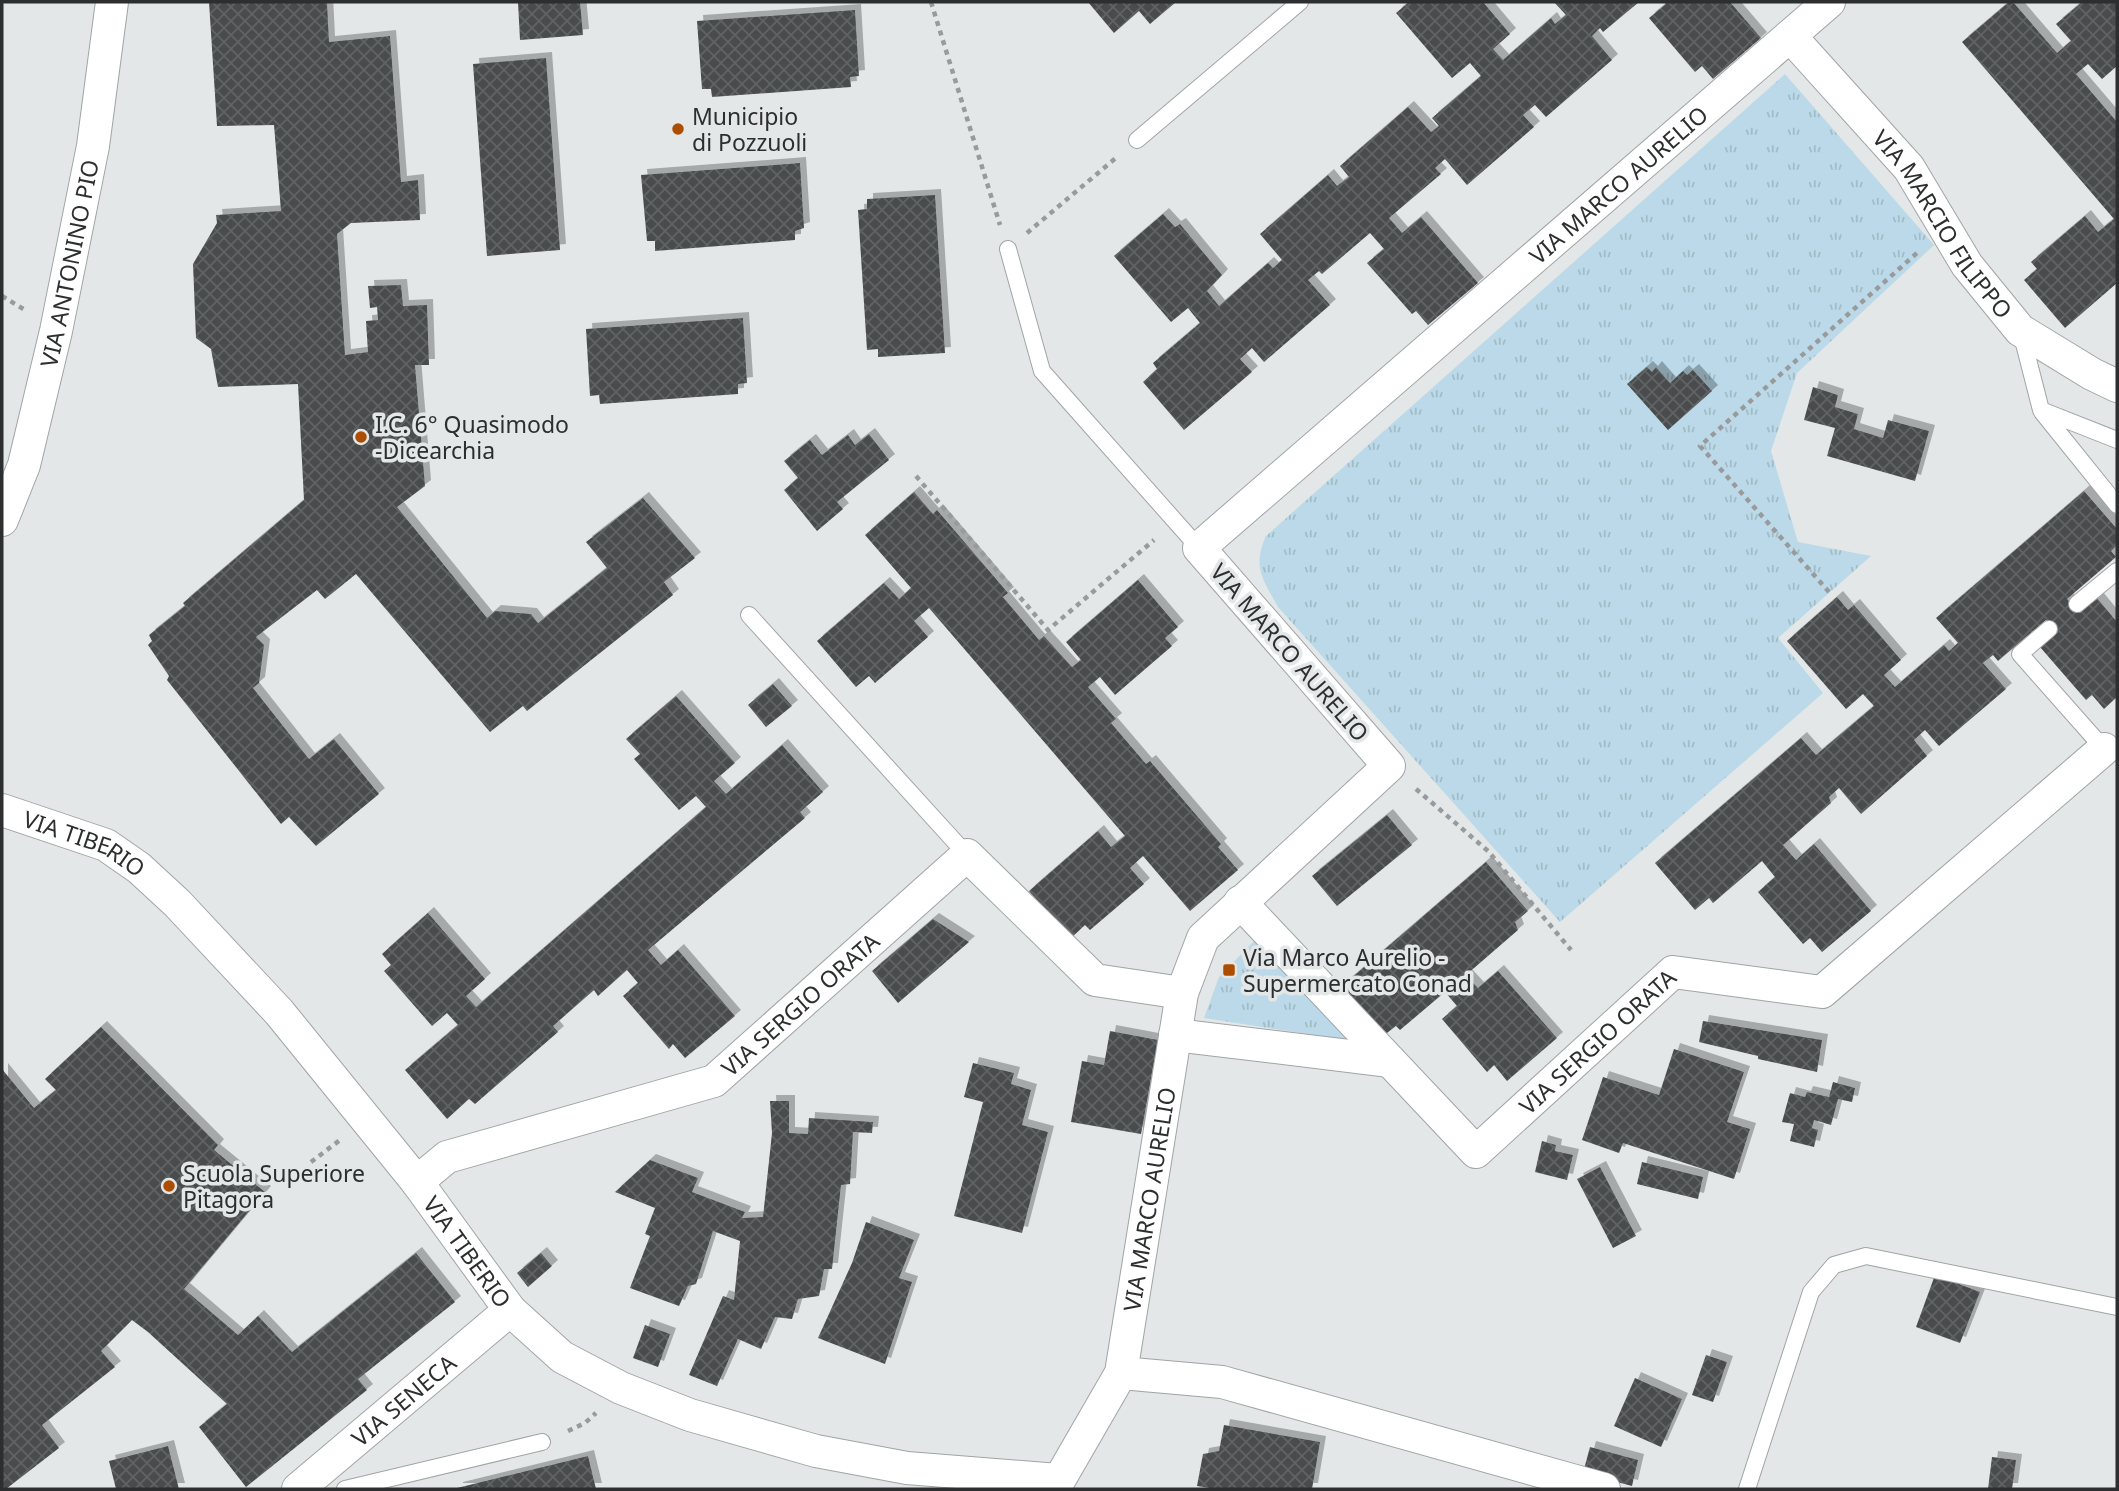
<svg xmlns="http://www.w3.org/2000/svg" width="2119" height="1491" font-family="'Noto Sans',sans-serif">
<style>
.grass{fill:url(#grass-tufts)}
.building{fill:url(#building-cross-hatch);filter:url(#shadow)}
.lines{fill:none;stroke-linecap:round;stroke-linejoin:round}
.service-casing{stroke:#a1a4a6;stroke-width:18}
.minor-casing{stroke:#a1a4a6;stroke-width:34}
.path{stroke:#989a9b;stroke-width:4.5;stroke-dasharray:5 5;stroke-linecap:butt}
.service{stroke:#fff;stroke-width:16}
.minor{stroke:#fff;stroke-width:32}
.poi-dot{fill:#ad4d00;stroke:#e3e7e8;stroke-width:2.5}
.labels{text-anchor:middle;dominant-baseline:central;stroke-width:7;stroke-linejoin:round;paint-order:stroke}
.poi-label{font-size:23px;fill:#2d2e2f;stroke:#e3e7e8;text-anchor:start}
.street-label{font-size:23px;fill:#2d2e2f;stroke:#e3e7e8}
</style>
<defs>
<pattern id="grass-tufts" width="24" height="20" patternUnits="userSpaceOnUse" patternTransform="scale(1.75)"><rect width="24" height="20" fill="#bbd9e8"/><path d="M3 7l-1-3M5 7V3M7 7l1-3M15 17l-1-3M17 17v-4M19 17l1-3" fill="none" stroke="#a1bbc7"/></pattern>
<pattern id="building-cross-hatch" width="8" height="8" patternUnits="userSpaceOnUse" patternTransform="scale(1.75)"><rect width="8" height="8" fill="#494c4d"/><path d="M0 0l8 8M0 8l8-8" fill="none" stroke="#616364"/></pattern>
<filter id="shadow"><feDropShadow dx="6" dy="-6" stdDeviation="0" flood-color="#0004"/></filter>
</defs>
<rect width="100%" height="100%" fill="#e3e7e8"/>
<path class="grass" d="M 1785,74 L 1934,245 L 1797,373 L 1771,451 L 1798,542 L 1871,556 L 1778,638 L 1823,693 L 1560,922 L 1278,607 C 1263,580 1252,567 1266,536 Z
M 1255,940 L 1352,1041 L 1204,1018 L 1219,977 Z"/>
<path class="building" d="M 209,2 L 327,2 L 329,42 L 390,36 L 401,182 L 418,180 L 420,220 L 351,223 L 337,234 L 345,355 L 368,352 L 366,321 L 378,320 L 377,307 L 370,308 L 368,286 L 401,285 L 403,306 L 427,305 L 429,365 L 415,365 L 425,486 L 397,507 L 487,618 L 495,611 L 531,614 L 538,623 L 607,568 L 586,542 L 643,498 L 695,558 L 664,582 L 673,595 L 527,711 L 523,706 L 490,732 L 356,574 L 325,599 L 317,590 L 256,637 L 264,645 L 259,683 L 253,688 L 309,759 L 334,739 L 379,794 L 316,846 L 289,817 L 281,824 L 167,680 L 169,676 L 148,645 L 152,641 L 149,635 L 185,606 L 183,603 L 304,500 L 298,384 L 218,387 L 211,349 L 196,338 L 193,264 L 217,223 L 216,215 L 281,211 L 274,125 L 217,126 Z
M 518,2 L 580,2 L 583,35 L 520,40 Z
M 1088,2 L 1176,2 L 1150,24 L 1139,11 L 1114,33 Z
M 1409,2 L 1483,2 L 1510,34 L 1493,49 L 1503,60 L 1551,18 L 1555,24 L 1566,15 L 1554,2 L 1639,2 L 1603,32 L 1600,28 L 1592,36 L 1612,60 L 1546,117 L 1535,105 L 1523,115 L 1534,127 L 1467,185 L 1445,159 L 1435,168 L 1441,174 L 1389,218 L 1402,233 L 1421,217 L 1478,283 L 1428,325 L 1416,311 L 1412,314 L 1367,263 L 1384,249 L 1370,233 L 1322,274 L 1319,271 L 1308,280 L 1330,305 L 1264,362 L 1252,348 L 1240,359 L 1252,372 L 1184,430 L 1143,382 L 1157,369 L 1153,363 L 1200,323 L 1188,308 L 1171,322 L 1114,256 L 1163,214 L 1175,227 L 1180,224 L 1222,275 L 1207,291 L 1219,306 L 1268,263 L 1273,268 L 1282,260 L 1260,234 L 1328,175 L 1337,186 L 1349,177 L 1340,166 L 1408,107 L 1431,132 L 1439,126 L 1432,118 L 1481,76 L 1470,63 L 1452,78 L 1396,13 Z
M 1664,2 L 1730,2 L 1761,38 L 1713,79 L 1702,66 L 1695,72 L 1649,18 L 1666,4 Z
M 2009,2 L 2013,2 L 2057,53 L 2071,41 L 2056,24 L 2082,2 L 2117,2 L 2117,66 L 2102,79 L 2088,64 L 2076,74 L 2117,122 L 2117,283 L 2065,328 L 2024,280 L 2037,269 L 2031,262 L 2085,216 L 2098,232 L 2114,219 L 1962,42 Z
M 855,10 L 859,76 L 850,77 L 851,87 L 712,97 L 711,89 L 702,89 L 697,21 Z
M 546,58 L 560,250 L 487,256 L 473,64 Z
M 800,163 L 804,228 L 795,231 L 795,240 L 655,251 L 655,241 L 647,241 L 641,175 Z
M 935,195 L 945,353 L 878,357 L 878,349 L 867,350 L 858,210 L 867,209 L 867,199 Z
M 743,318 L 747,383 L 738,384 L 738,394 L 600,404 L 599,395 L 590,396 L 586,329 Z
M 1647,367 L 1652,372 L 1656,367 L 1670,383 L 1683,371 L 1687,375 L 1693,370 L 1712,391 L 1668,430 L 1627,384 Z
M 1813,387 L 1838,395 L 1835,407 L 1858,414 L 1854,429 L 1883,438 L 1888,420 L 1929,431 L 1915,481 L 1827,456 L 1835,428 L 1804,420 Z
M 869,434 L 889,460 L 837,502 L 843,509 L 817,531 L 784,490 L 798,478 L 784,461 L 810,440 L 822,455 L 848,435 L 855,445 Z
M 2084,491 L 2117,529 L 2117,545 L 2111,551 L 2116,557 L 2067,599 L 2080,613 L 2097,598 L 2117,622 L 2117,697 L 2104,709 L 2092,695 L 2086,700 L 2040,647 L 2058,632 L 2046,620 L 1998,661 L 1993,655 L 1983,663 L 2006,689 L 1939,746 L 1925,730 L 1914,740 L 1927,756 L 1861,814 L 1839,788 L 1829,797 L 1831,803 L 1783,845 L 1796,860 L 1814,844 L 1871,911 L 1822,952 L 1810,938 L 1803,944 L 1758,892 L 1775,877 L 1762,861 L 1713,903 L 1709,898 L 1695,910 L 1655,863 L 1801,738 L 1816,755 L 1874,706 L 1863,694 L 1846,709 L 1787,641 L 1837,597 L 1848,610 L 1854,605 L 1901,660 L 1884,675 L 1895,687 L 1944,645 L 1949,651 L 1958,643 L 1936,618 Z
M 914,492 L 933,514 L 937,510 L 1008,593 L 1003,597 L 1039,640 L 1044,636 L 1072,667 L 1081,660 L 1066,642 L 1138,580 L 1178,627 L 1165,638 L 1172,646 L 1115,695 L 1100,677 L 1088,687 L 1116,719 L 1111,723 L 1146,764 L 1150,761 L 1221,844 L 1218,847 L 1238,870 L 1190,911 L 1143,856 L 1130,868 L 1144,884 L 1090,930 L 1085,925 L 1070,939 L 1029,891 L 1098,831 L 1111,847 L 1125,836 L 929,608 L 914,621 L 928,637 L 875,683 L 869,676 L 856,687 L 817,641 L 884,583 L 899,599 L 911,588 L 865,535 Z
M 773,684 L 792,706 L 766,727 L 748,705 Z
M 676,696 L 735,763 L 714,781 L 726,794 L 782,745 L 823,792 L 800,812 L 805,818 L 648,950 L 661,965 L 678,950 L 735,1016 L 685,1058 L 673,1044 L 669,1049 L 623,996 L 638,983 L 627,970 L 598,996 L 594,990 L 553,1026 L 558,1032 L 475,1104 L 469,1099 L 447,1119 L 405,1070 L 458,1025 L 447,1013 L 432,1026 L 384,971 L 391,965 L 382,954 L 428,913 L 485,979 L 466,996 L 476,1007 L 706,807 L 696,796 L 679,810 L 634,759 L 640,754 L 626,739 Z
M 1387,815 L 1412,845 L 1337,906 L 1312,876 Z
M 1486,862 L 1528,911 L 1515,922 L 1518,930 L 1466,975 L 1478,988 L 1498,971 L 1557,1038 L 1507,1081 L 1494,1065 L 1487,1072 L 1442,1019 L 1457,1006 L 1445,992 L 1400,1030 L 1396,1026 L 1383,1036 L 1341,987 Z
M 933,919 L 969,942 L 898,1003 L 872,971 Z
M 1703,1021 L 1822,1040 L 1817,1072 L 1758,1059 L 1758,1056 L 1699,1042 Z
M 101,1027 L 218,1145 L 214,1150 L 265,1192 L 184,1289 L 238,1335 L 258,1316 L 292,1352 L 416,1253 L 455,1302 L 358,1379 L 367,1390 L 246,1487 L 199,1427 L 227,1404 L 148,1332 L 132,1320 L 101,1351 L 115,1367 L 42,1425 L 59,1448 L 6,1489 L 2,1489 L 2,1069 L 34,1108 L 56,1090 L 45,1079 Z
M 1110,1031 L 1158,1040 L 1141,1134 L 1071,1122 L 1082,1061 L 1104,1065 Z
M 1674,1049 L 1744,1072 L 1727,1122 L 1750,1129 L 1734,1179 L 1623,1143 L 1619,1153 L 1582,1140 L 1603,1077 L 1659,1095 Z
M 973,1063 L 1014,1073 L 1011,1084 L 1031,1090 L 1022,1125 L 1048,1132 L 1022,1233 L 954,1216 L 983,1102 L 964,1097 Z
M 1833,1082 L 1855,1088 L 1852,1102 L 1838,1099 L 1831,1125 L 1814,1120 L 1812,1128 L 1818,1130 L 1814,1147 L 1790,1141 L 1794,1124 L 1782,1122 L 1790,1093 L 1805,1097 L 1807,1092 L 1829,1097 Z
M 770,1101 L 789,1101 L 789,1133 L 808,1134 L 809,1118 L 873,1122 L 872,1133 L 853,1132 L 850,1184 L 841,1185 L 832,1269 L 824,1269 L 819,1296 L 798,1299 L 792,1319 L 775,1317 L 761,1349 L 738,1339 L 717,1386 L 689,1375 L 723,1296 L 734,1300 L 740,1241 L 713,1231 L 696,1284 L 688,1286 L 679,1306 L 630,1288 L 650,1236 L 645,1234 L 655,1208 L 615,1192 L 650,1160 L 698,1178 L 692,1192 L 745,1212 L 742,1218 L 763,1217 L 772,1133 Z
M 1542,1141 L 1556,1145 L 1555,1151 L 1573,1155 L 1567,1180 L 1535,1172 Z
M 1642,1162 L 1703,1177 L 1698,1199 L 1637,1184 Z
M 1600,1167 L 1636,1236 L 1613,1248 L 1577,1179 Z
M 866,1222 L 914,1240 L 899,1278 L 912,1282 L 885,1364 L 818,1338 L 852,1263 Z
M 541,1253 L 552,1266 L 528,1287 L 517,1273 Z
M 1935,1275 L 1980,1292 L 1960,1343 L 1916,1327 Z
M 645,1325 L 670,1334 L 658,1367 L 633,1358 Z
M 1706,1355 L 1727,1362 L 1713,1402 L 1692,1395 Z
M 1635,1378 L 1682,1399 L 1661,1447 L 1614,1426 Z
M 1224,1425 L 1320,1442 L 1312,1489 L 1215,1489 L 1197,1486 L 1203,1454 L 1219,1451 Z
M 168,1446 L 179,1489 L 116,1489 L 109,1461 Z
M 1590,1447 L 1638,1460 L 1632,1486 L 1583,1473 Z
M 588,1456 L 596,1489 L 457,1489 L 457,1488 Z
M 1992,1457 L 2016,1460 L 2012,1489 L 1988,1489 Z"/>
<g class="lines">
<g class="service-casing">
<path id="service" d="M 1137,140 L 1300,2
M 1008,249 L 1042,371 L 1199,548
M 2021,332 L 2041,410 L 2117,440
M 2042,412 L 2117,505
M 2077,604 L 2117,571
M 749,615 L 967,855
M 2049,629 L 2020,654 L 2104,749
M 345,1489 L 542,1442
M 1747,1489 L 1811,1292 L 1834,1265 L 1866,1256 L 2117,1307"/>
</g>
<g class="minor-casing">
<g id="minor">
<path id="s1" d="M 1790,36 L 1909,168 L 1967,265 L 2020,330 L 2092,374 L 2117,386"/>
<path id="s2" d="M 2,520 L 24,465 L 56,331 L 93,146 L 112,2"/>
<path id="s3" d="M 2,810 L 106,845 L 139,868 L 177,903 L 279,1012 L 417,1182 L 510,1310 L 562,1357 L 621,1388 L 690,1415 L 816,1451 L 907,1468 L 1058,1480"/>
<path id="s4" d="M 1240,902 L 1476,1152 L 1673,972 L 1822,992 L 2104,749"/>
<path d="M 1175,1035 L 1390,1061"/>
<path id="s5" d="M 417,1182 L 447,1157 L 714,1081 L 967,855 L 1095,980 L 1182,993"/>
<path d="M 1121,1373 L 1222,1382 L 1604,1489"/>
<path id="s6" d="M 298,1489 L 510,1310"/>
<path id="s7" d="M 1054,1489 L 1121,1373 L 1182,993 L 1203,938 L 1389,766 L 1199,548 L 1829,2"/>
</g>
</g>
<path class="path" d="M 931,2 L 1000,225
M 1027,233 L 1117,157
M 2,296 L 25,310
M 916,476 L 1048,630 L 1154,540
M 1829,592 L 1700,446 L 1917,253
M 1416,789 L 1488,851 L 1571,950
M 311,1162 L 340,1140
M 568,1431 L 585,1423 L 596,1413"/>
<use href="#service" class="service"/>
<use href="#minor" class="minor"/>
</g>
<g class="poi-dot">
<circle cx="678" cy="129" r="7"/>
<circle cx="361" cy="437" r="7"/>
<rect x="1222" y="963" width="14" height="14" rx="3.5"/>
<circle cx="169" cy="1186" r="7"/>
</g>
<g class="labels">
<g class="poi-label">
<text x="692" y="116">Municipio<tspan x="692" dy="26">di Pozzuoli</tspan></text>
<text x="375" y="424">I.C. 6° Quasimodo<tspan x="375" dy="26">-Dicearchia</tspan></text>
<text x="1243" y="957">Via Marco Aurelio -<tspan x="1243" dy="26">Supermercato Conad</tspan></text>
<text x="183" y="1173">Scuola Superiore<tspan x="183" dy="26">Pitagora</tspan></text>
</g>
<g class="street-label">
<text stroke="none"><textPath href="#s7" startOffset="1675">VIA MARCO AURELIO</textPath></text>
<text stroke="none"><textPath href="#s1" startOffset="243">VIA MARCIO FILIPPO</textPath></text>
<text stroke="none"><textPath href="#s2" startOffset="266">VIA ANTONINO PIO</textPath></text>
<text transform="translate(1290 652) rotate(49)">VIA MARCO AURELIO</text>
<text stroke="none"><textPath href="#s3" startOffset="89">VIA TIBERIO</textPath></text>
<text stroke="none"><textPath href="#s5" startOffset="432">VIA SERGIO ORATA</textPath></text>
<text stroke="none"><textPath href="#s4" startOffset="508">VIA SERGIO ORATA</textPath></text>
<text stroke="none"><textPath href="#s7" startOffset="310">VIA MARCO AURELIO</textPath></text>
<text stroke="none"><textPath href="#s3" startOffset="656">VIA TIBERIO</textPath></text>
<text stroke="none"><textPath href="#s6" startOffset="138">VIA SENECA</textPath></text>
</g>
</g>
<rect width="2119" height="1491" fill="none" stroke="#2d2e2f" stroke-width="7"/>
</svg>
